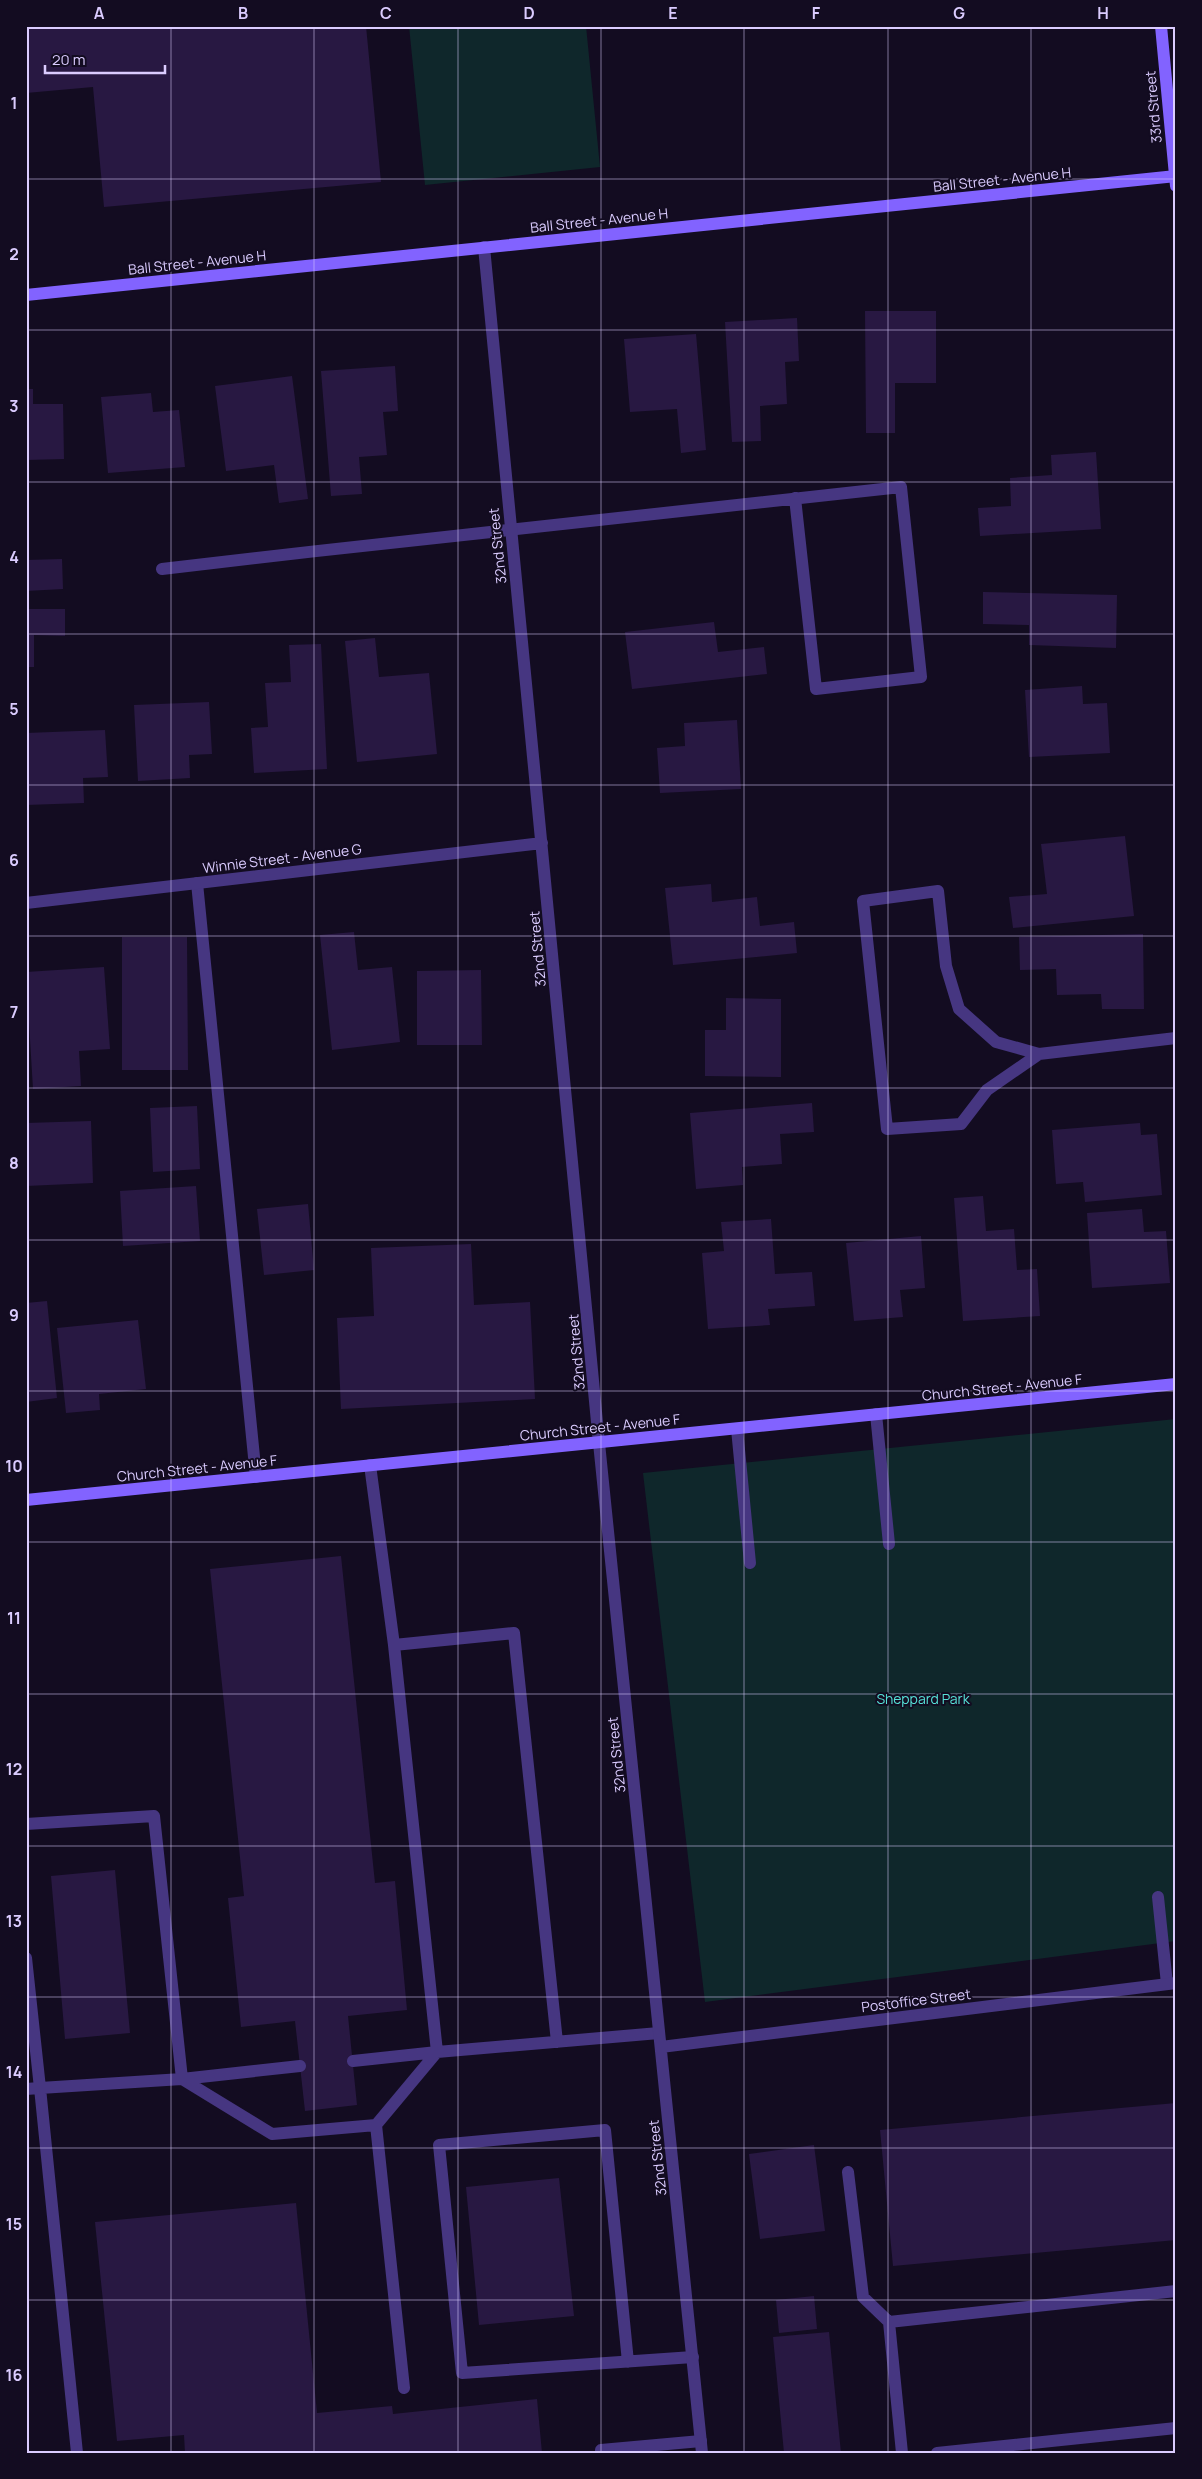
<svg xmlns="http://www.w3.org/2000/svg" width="1202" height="2479" font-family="Manrope,sans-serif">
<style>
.green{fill:#0f272b}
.building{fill:#281842}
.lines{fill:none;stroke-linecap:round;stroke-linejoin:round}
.lane{stroke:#463681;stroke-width:12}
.street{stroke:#463681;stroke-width:12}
.secondary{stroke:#8263ff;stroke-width:12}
.grid{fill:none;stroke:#dbccff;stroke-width:1;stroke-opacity:0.55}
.labels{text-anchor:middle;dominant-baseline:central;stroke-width:4;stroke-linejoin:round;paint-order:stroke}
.street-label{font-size:14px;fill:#dbccff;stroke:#130c21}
.park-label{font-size:14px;fill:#56e1d7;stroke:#130c21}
.neatline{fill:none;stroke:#dbccff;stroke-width:2}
.grid-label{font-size:16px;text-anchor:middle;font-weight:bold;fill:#dbccff}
</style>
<rect width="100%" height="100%" fill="#130c21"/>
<path class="green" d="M 409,26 L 586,26 L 600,167 L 425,185 Z
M 1176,1419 L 1176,1941 L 705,2002 L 643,1473 Z"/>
<path class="building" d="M 26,26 L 366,26 L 381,182 L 104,207 L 93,87 L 26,93 Z
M 865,311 L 936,311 L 936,383 L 895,383 L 895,433 L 866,433 Z
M 797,318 L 799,361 L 785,362 L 787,404 L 760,406 L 761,441 L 732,442 L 725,322 Z
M 696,334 L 706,450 L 681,453 L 677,409 L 630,412 L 624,339 Z
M 395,366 L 398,411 L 383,412 L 387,455 L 359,457 L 362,494 L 331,496 L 321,371 Z
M 292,376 L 308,499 L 279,503 L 274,465 L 226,471 L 215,386 Z
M 26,389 L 33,389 L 33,404 L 63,404 L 64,459 L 26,460 Z
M 151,393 L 153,412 L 179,410 L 185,467 L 108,473 L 101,397 Z
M 1096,452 L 1101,529 L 980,536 L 978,508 L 1011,506 L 1010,478 L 1052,475 L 1051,455 Z
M 62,559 L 63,589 L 26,591 L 26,560 Z
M 983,592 L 1117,595 L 1116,648 L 1029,645 L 1029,625 L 983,624 Z
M 26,609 L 65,609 L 65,636 L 34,635 L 34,667 L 26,667 Z
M 714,622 L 718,652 L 764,647 L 767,674 L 632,689 L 625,632 Z
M 375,638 L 379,677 L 429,673 L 437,754 L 357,762 L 345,641 Z
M 321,644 L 327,769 L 254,773 L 251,728 L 268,727 L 265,683 L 291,682 L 289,645 Z
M 1082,686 L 1083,704 L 1107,703 L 1110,753 L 1029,757 L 1025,690 Z
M 209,702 L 212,754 L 189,755 L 190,778 L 138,781 L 134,705 Z
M 737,720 L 741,789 L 660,793 L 657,748 L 685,746 L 684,723 Z
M 105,730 L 108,777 L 83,778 L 84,803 L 26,805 L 26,733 Z
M 1125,836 L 1134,916 L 1013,928 L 1009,897 L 1047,894 L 1041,844 Z
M 711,884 L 712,902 L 757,897 L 760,926 L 794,922 L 797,953 L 673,965 L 665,888 Z
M 354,932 L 358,970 L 392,967 L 400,1042 L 332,1050 L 320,935 Z
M 1143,934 L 1144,1009 L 1102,1009 L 1101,994 L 1057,995 L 1056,969 L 1020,970 L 1019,937 Z
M 122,937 L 187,937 L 188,1070 L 122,1070 Z
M 104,967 L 110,1049 L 79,1051 L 81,1086 L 33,1089 L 26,972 Z
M 481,970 L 482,1045 L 417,1045 L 417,971 Z
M 726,998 L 781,999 L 781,1077 L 705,1076 L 705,1030 L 726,1030 Z
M 812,1103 L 814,1132 L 780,1134 L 782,1164 L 742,1167 L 743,1185 L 696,1189 L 690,1113 Z
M 197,1106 L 200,1169 L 153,1172 L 150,1108 Z
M 91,1121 L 93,1183 L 26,1186 L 26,1123 Z
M 1140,1123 L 1141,1135 L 1157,1134 L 1162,1195 L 1085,1202 L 1083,1182 L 1056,1184 L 1052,1130 Z
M 196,1186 L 200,1241 L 123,1246 L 120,1191 Z
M 983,1196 L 986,1231 L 1014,1229 L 1017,1270 L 1037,1269 L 1040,1316 L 963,1321 L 954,1198 Z
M 308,1204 L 314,1270 L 264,1275 L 257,1209 Z
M 1142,1209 L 1144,1232 L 1166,1231 L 1170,1283 L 1092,1288 L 1087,1213 Z
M 771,1219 L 775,1274 L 812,1272 L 815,1306 L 768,1309 L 770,1325 L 708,1329 L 702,1253 L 724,1251 L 721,1222 Z
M 921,1236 L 925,1288 L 900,1290 L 903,1317 L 854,1321 L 846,1243 Z
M 471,1244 L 474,1305 L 530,1302 L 535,1399 L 341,1409 L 337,1318 L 374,1316 L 371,1248 Z
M 47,1301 L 57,1398 L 26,1402 L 26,1303 Z
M 138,1320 L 146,1389 L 99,1394 L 100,1410 L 66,1413 L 57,1328 Z
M 341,1556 L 375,1883 L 395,1881 L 407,2010 L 348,2016 L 357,2105 L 305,2111 L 295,2021 L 241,2027 L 228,1898 L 244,1896 L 210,1569 Z
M 115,1870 L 130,2033 L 65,2039 L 51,1876 Z
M 1176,2103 L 1176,2240 L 893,2266 L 880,2130 Z
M 814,2145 L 825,2231 L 760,2239 L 749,2154 Z
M 559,2178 L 574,2316 L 479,2325 L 466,2187 Z
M 296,2203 L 317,2413 L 392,2406 L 393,2414 L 537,2399 L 542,2453 L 185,2453 L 184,2435 L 117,2441 L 95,2222 Z
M 814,2296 L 817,2329 L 779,2333 L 776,2300 Z
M 829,2332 L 841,2453 L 784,2453 L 773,2337 Z"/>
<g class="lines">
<path class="lane" d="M 162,569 C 408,540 654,513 901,487 L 921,677 L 816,689 L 795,498
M 197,883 L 256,1477
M 1039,1054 L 987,1090 L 961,1124 L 887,1129 L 863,901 L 938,891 L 946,966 L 959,1009 L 996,1042 L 1039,1054 L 1176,1038
M 876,1414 L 889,1544
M 737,1429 L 750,1563
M 394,1645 L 514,1633 L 557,2042
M 26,1824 L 154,1816 L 182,2079 L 300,2066
M 1158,1897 L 1167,1984
M 26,1958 L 40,2088 L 26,2089
M 353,2061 L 437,2052 L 394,1645 L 370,1465
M 376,2125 L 404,2388
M 848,2172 L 863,2297 L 889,2322
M 628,2362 L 605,2130 L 439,2145 L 462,2373 L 693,2357
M 77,2453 L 40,2088 L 182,2079 L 272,2134 L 376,2125 L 437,2052 L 659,2033
M 601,2453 L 601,2450 L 701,2441
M 902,2453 L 889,2322 L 1176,2291
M 937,2453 L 1176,2428"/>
<path class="street" d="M 484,247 L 599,1443 L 702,2453
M 26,903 L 542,843
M 661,2047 L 1176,1983"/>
<path class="secondary" d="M 1161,26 L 1176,186
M 26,295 L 1176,176
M 26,1500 L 1176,1384"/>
</g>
<path class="grid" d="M 171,26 L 171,2453M 314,26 L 314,2453M 458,26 L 458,2453M 601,26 L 601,2453M 744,26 L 744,2453M 888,26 L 888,2453M 1031,26 L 1031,2453M 26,179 L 1176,179M 26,330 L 1176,330M 26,482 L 1176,482M 26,634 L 1176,634M 26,785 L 1176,785M 26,936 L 1176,936M 26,1088 L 1176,1088M 26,1240 L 1176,1240M 26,1391 L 1176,1391M 26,1542 L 1176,1542M 26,1694 L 1176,1694M 26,1846 L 1176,1846M 26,1997 L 1176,1997M 26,2148 L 1176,2148M 26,2300 L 1176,2300"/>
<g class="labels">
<g class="street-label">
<text transform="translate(1153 107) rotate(-95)">33rd Street</text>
<text transform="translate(1002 179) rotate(-6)">Ball Street - Avenue H</text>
<text transform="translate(599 220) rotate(-6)">Ball Street - Avenue H</text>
<text transform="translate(197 262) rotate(-6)">Ball Street - Avenue H</text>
<text transform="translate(497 546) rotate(-96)">32nd Street</text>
<text transform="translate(282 858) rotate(-7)">Winnie Street - Avenue G</text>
<text transform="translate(537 949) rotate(-95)">32nd Street</text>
<text transform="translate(576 1352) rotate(-95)">32nd Street</text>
<text transform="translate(1002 1387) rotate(-6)">Church Street - Avenue F</text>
<text transform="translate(600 1427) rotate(-6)">Church Street - Avenue F</text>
<text transform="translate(197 1468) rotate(-6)">Church Street - Avenue F</text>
<text transform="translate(616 1755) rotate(-96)">32nd Street</text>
<text transform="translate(916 2000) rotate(-7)">Postoffice Street</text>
<text transform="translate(657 2158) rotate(-96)">32nd Street</text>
</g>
<g class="park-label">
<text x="923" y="1698">Sheppard Park</text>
</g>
</g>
<rect width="1202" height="2479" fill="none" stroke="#130c21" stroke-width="55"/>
<path d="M45 65v8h120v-8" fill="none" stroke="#dbccff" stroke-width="2.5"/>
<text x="52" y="65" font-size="15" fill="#dbccff" stroke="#130c21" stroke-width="4" paint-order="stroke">20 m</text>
<rect x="28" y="28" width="1146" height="2424" class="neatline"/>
<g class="grid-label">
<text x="99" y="19">A</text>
<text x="243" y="19">B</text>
<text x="386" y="19">C</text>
<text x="529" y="19">D</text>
<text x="673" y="19">E</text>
<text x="816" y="19">F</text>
<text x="959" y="19">G</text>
<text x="1103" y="19">H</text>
<text x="14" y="109">1</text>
<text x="14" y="260">2</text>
<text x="14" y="412">3</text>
<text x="14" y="563">4</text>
<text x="14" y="715">5</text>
<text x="14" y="866">6</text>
<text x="14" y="1018">7</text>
<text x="14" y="1169">8</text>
<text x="14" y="1321">9</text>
<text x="14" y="1472">10</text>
<text x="14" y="1624">11</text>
<text x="14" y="1775">12</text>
<text x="14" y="1927">13</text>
<text x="14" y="2078">14</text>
<text x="14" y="2230">15</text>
<text x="14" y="2381">16</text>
</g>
</svg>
